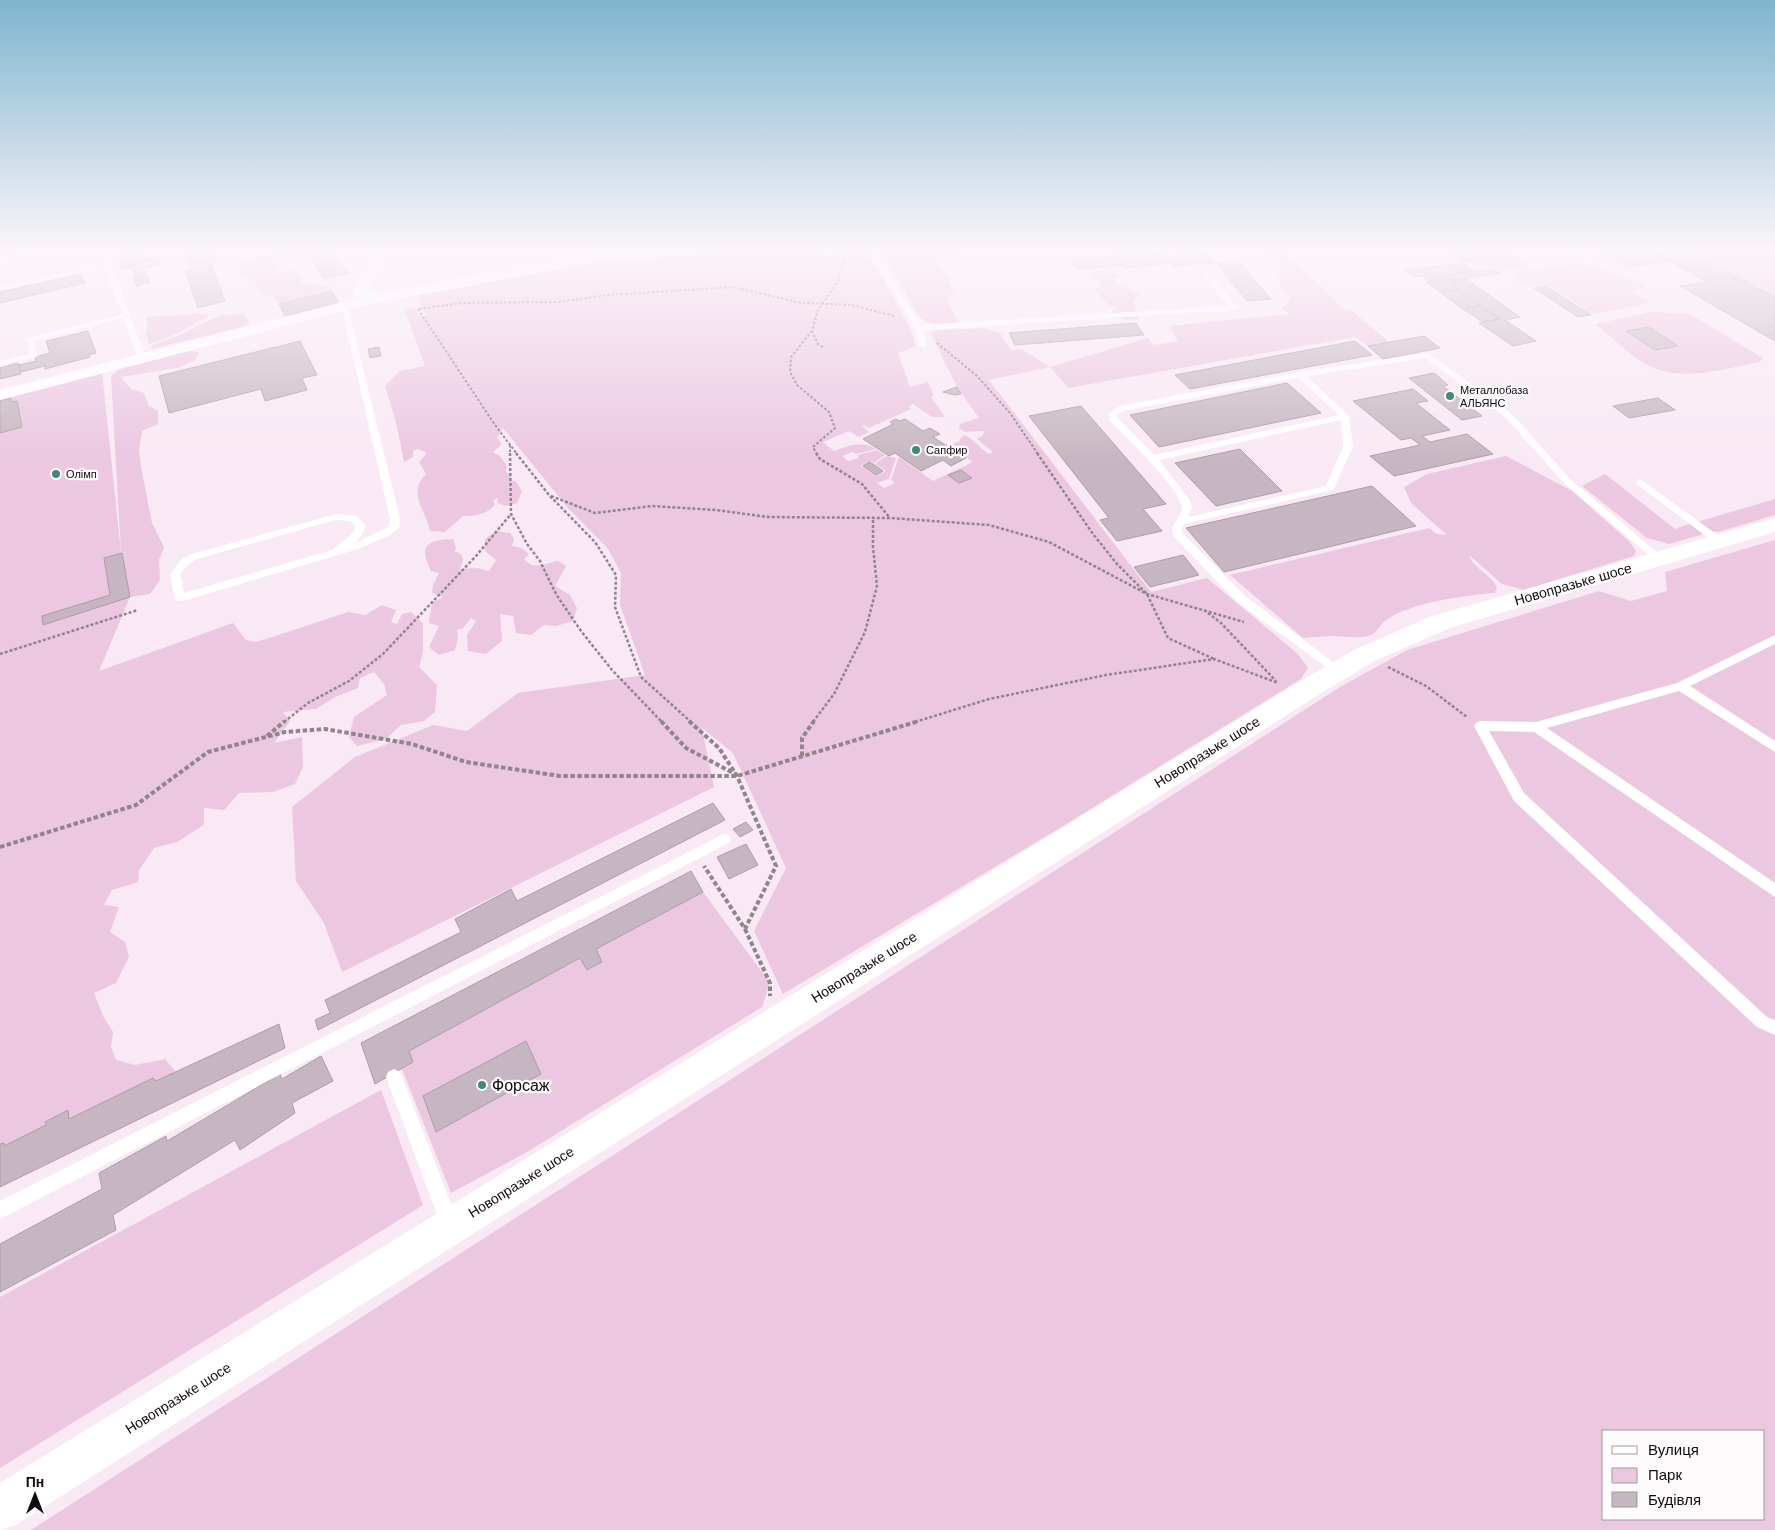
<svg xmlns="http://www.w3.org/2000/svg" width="1775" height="1530" font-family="'DM Sans',sans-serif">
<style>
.green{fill:#ebc7e0;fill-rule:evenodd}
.building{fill:#c6b6c1;stroke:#ac9da7}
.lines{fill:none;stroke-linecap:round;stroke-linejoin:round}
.path-far2{stroke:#90858d;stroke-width:2;stroke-dasharray:2.5 2;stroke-linecap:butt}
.path-far1{stroke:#90858d;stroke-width:2.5;stroke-dasharray:3 2;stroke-linecap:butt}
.path{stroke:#90858d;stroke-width:4;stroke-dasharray:4.5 2.5;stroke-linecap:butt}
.lane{fill:#fff;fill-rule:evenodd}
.street{fill:#fff;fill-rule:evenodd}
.secondary{fill:#fff;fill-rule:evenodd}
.poi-dot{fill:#44887b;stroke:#fefbfd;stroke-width:2}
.labels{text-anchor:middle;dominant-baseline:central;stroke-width:4.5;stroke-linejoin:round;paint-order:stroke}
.far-poi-label{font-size:11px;fill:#100b0f;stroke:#fefbfd;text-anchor:start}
.street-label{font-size:14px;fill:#100b0f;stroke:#fefbfd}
.near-poi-label{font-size:16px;fill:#100b0f;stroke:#fefbfd;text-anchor:start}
</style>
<rect width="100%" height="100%" fill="#f9e9f4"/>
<path class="green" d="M 293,248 L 329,249 L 308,254 L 311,259 L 304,259 L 301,256 L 273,263 L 278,273 L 293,269 L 302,283 L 331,287 L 332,291 L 279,304 L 274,297 L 262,294 L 252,278 L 242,277 L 238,267 L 246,259 L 293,251 Z
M 760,248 L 806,248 L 826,255 L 867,252 L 911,329 L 916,346 L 898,353 L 910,387 L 928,382 L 934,396 L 931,397 L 945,417 L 932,417 L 913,404 L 908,407 L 911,409 L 869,428 L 864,425 L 862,426 L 869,432 L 859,437 L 849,431 L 823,442 L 834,451 C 849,446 862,440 876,449 L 856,454 L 853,452 L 842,456 L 848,461 L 859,458 L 857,455 L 877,450 L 885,455 L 874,463 L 871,461 L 861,466 L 876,476 L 886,471 L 875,464 L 886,456 L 896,458 L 889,479 L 877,483 L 884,488 L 895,483 L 891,480 L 899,457 L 933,481 L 973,462 L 948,445 L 958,442 L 964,435 C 973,438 980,449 989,454 L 993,452 L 977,439 L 983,435 L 984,431 L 965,432 L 959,428 L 960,424 L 979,418 L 957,387 L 931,334 L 935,331 L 982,328 L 1000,333 L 1011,350 L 1021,349 L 1050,367 L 1148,338 L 1153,345 L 1178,341 L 1169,326 L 1290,314 L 1281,309 L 1290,301 L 1291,297 L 1281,292 L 1278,270 L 1280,269 L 1279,264 L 1271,256 L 1250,248 L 1281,248 L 1345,310 L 1350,309 L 1389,342 L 1368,346 L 1355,337 L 1068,388 L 1050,367 L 989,380 L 1151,592 L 1207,578 L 1298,654 L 1308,668 L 1301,679 L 1063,826 L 783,994 L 754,931 L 786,868 L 733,753 L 702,728 L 714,787 L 342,972 L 324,923 L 296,881 L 292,807 L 355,757 L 433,725 L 467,731 L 518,693 L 645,675 L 620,605 L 621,573 L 608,549 L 568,508 L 503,428 L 497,438 L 502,444 L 493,452 L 500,456 L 507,466 L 506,472 L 511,475 L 511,480 L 516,482 L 522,491 L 517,503 L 506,506 L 497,503 L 498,498 L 493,500 L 495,505 C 487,514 474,517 463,516 L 445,532 L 430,531 C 425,508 407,494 426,474 L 419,462 L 427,453 L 418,449 L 413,451 L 413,457 L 404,462 L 396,422 L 385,386 L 400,371 L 425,366 L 405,310 L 416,307 L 418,315 L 427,317 L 421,306 L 418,295 L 600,261 Z
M 879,248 L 1077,248 L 1078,251 L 958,252 L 936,263 L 947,276 L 954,293 L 947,298 L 958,322 C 945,324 931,327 920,317 Z
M 1471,248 L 1507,249 L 1532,267 L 1497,271 L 1490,266 L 1481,267 L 1474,262 L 1485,260 Z
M 1716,248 L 1775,248 L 1775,296 L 1695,252 Z
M 1579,264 L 1593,266 L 1641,284 L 1646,288 L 1631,291 L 1648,301 L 1646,304 L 1591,314 C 1584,309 1554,287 1547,285 C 1535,282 1524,293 1515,277 L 1519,275 L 1516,272 Z
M 1110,273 L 1120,275 L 1115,279 L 1116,284 L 1140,294 L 1134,302 L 1136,306 L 1134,309 L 1137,311 L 1138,319 C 1126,321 1120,320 1112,311 L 1117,308 L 1107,304 L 1095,290 L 1101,287 L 1097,278 L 1091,276 L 1093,274 Z
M 1651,312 L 1690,314 L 1763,358 L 1760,362 C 1721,369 1684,383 1647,365 C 1630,356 1611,336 1595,324 Z
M 196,314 L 211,314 L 179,333 L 149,344 L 146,332 L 148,328 L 146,317 Z
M 244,314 L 250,323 L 242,327 L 152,349 L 151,346 L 155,344 L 180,335 L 220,315 Z
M 183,350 L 199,352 L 195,360 L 177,368 L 121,377 L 131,389 L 144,393 L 149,406 L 158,411 L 158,424 L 142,431 L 139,450 L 141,467 L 152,523 L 164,547 L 159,560 L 160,580 L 150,594 L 130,597 L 99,671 L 233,623 L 246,640 L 257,642 L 348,612 L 365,615 L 382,605 L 396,610 L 391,622 L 397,624 L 402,614 L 411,612 L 423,623 L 423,652 L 419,667 L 437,685 L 435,712 L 424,721 L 401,725 L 386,739 L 357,746 L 349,737 L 354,717 L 387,695 L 384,684 L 374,672 L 360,678 L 358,688 L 335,697 L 316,709 L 283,712 L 290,721 L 274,743 L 302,737 L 303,767 L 295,784 L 273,792 L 239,793 L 224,810 L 204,808 L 204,825 L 177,842 L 154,848 L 139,870 L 138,882 L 112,890 L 104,905 L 119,907 L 110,932 L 125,942 L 129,957 L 116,983 L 94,993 L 103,1016 L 113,1032 L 111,1047 L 116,1060 L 135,1065 L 165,1059 L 176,1072 L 0,1155 L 0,400 L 102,372 L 121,553 L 111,376 L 122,366 Z
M 1506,456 L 1572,491 L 1629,541 L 1636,551 L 1634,556 L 1524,590 L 1502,584 L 1469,555 C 1474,569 1490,574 1497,587 L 1495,593 C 1466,595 1409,603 1386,620 C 1381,623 1378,631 1373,634 C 1361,640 1347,636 1334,636 C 1324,636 1314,637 1303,638 L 1230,575 L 1429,528 L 1437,534 L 1447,535 L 1411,503 L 1404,487 L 1427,474 Z
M 1605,474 L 1675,529 L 1692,523 L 1704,534 L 1669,544 L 1647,538 L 1582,486 Z
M 1775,499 L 1775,515 L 1718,532 L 1709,531 L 1697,522 Z
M 496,531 L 510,533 L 514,539 L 512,546 L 522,548 L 529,554 L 524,559 C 533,571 546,563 558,561 L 566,566 L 555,586 L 570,595 L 577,608 L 573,621 L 556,626 L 544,625 L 531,635 L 516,633 L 513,616 L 500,614 L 502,641 L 486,654 L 468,651 L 467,635 L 476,621 L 471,618 L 463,628 L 457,630 L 458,638 L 455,650 L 439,655 L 429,647 L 439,626 L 429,623 L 432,603 L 443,597 L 432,593 L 433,585 L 439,573 L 431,571 C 418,545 427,540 453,539 L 456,548 L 454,551 L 461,554 L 463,560 L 460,569 L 477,568 L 489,571 L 496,560 L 485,551 L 485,539 Z
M 1775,540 L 1775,1530 L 31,1530 L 1340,687 L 1407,650 L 1599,591 L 1631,601 L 1667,591 L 1665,572 ZM 1604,1431 L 1764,1431 L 1764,1519 L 1604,1519 Z
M 703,892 L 770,983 L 762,1007 L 527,1152 L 451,1193 L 402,1069 L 413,1062 L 409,1051 L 580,958 L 588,970 L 602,962 L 596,949 Z
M 381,1090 L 423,1205 L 0,1468 L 0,1297 Z"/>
<path class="building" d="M 0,248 L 33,248 L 0,255 Z
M 118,248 L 133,248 L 134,250 L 155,248 L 135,253 L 139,261 L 157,257 L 161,264 L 143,268 L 150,282 L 137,286 L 132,276 L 136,275 L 133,270 L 149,266 L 148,264 L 151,264 L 149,260 L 141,262 L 142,265 L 122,270 L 119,263 L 124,262 Z
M 181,248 L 212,248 L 218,260 L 190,266 Z
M 331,248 L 348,273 L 324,279 L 308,254 Z
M 1595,248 L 1630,248 L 1642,255 L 1686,249 L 1775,297 L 1775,341 L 1680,286 L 1707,282 L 1670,261 L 1628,267 Z
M 1469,249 L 1483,260 L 1463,262 L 1449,251 Z
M 1165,253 L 1168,257 L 1207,253 L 1215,262 L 1173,266 L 1171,263 L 1124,268 L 1122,265 L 1078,270 L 1070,259 Z
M 1239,261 L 1271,299 L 1247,301 L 1216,263 Z
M 1463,263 L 1474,271 L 1443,275 L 1449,279 L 1430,281 L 1423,276 L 1414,277 L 1405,270 Z
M 211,264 L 225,301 L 198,308 L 185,270 Z
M 1493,269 L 1500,273 L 1452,281 L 1445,276 Z
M 81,274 L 85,283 L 0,303 L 0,292 Z
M 1450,279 L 1457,284 L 1451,285 L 1459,290 L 1440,292 L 1426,282 Z
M 1466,279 L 1520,317 L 1505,320 L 1536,341 L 1513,346 L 1479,323 L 1500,319 L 1451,285 L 1457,284 L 1452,281 Z
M 1546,286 L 1591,315 L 1578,317 L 1534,288 Z
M 1459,290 L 1480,306 L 1463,309 L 1440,292 Z
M 332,291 L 339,303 L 285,316 L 279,304 Z
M 1480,306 L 1500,319 L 1483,322 L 1463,309 Z
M 1136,323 L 1144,335 L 1015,345 L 1009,333 Z
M 1649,327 L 1678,346 L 1655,350 L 1626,331 Z
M 88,331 L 96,353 L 89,355 L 90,357 L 45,369 L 45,366 L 21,372 L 19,365 L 36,361 L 35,357 L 50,353 L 46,341 Z
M 1424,336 L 1440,348 L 1383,359 L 1368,346 Z
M 300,341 L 317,375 L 302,378 L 307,390 L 265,401 L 261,389 L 169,413 L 159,376 Z
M 1355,341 L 1372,355 L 1190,389 L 1175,375 Z
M 379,347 L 381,356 L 370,358 L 368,349 Z
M 18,363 L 21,374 L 0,379 L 0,368 Z
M 1434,373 L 1448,385 L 1443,386 L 1482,416 L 1462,420 L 1409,378 Z
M 1287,383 L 1321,413 L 1159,447 L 1130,415 Z
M 957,387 L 961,394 L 955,395 L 943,392 Z
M 1413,389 L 1428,401 L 1416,403 L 1450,430 L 1422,436 L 1430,442 L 1467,434 L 1493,454 L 1394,476 L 1370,456 L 1420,445 L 1411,438 L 1401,440 L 1353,401 Z
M 11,398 L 12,402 L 17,401 L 22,427 L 0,433 L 0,401 Z
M 1658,398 L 1675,410 L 1629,418 L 1613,406 Z
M 1081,406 L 1166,504 L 1143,509 L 1162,531 L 1117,541 L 1100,520 L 1109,518 L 1029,416 Z
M 896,419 L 899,421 L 905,419 L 923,431 L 930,428 L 940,434 L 933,437 L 966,458 L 951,466 L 943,460 L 921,471 L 895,453 L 889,456 L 863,439 L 893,424 L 890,422 Z
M 1240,449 L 1282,491 L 1216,506 L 1175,463 Z
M 870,462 L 883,471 L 876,475 L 863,466 Z
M 961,470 L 972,478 L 959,483 L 948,475 Z
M 1372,486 L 1416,526 L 1224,572 L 1186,528 Z
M 122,553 L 130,597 L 43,625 L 42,616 L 110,595 L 104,558 Z
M 1183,555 L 1199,575 L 1150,587 L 1134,567 Z
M 713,803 L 725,820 L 318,1030 L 315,1020 L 330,1013 L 325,1000 L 461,932 L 455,919 L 511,889 L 517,901 Z
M 746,822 L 753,830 L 740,837 L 733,829 Z
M 746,844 L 758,865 L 729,879 L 717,857 Z
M 691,871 L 703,892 L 596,949 L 602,962 L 587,970 L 580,958 L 409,1051 L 413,1062 L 375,1084 L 361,1043 Z
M 279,1024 L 285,1048 L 0,1187 L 0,1144 L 4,1143 L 4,1146 L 46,1125 L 45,1122 L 68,1110 L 69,1119 L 153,1078 L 156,1081 Z
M 526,1041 L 541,1074 L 436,1132 L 423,1096 Z
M 321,1056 L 333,1081 L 292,1103 L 295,1113 L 240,1150 L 235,1140 L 113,1215 L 116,1230 L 0,1292 L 0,1244 L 102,1189 L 99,1173 L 166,1136 L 167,1141 L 280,1074 L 282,1079 Z"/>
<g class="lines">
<path class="path-far2" d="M 1740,248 L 1775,257
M 418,309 L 495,425 L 517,454
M 419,309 L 462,303 L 558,302 L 608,295 L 733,287 L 802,303 L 852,305 L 894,316
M 812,331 L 791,357 L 790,372 L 797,385 L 829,412 L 835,428 L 813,447 L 817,454
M 937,343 L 977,376 L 1010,413 L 1038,454
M 823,347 L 818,344 L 812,331 L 818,310 L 837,283 L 848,248
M 510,445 L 510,454"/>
<path class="path-far1" d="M 510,453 L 511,514 L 527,544 L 540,561 L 556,594 L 581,631 L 612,670 L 662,722
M 516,453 L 549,495 L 595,542 L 616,575 L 615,607 L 641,677 L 691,722
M 816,453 L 820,459 L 862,484 L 890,518
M 1037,453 L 1093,534 L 1117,564 L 1147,594 L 1168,638 L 1214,659
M 551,496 L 595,513 L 652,506 L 716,510 L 768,517 L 890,518 L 989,525 L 1049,542 L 1147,594 L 1244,622
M 1208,613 L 1221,623 L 1276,681
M 0,654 L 138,610
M 1388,667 L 1426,686 L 1467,717
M 284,722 L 308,703 L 349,681 L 383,654 L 476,556 L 511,514
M 813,722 L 834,694 L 865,632 L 877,586 L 873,547 L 873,518
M 915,722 L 989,699 L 1106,675 L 1214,659 L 1278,683"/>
<path class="path" d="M 661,721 L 686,748 L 737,775
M 689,721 L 719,748 L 737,776 L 776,866 L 745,929 L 704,866
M 267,736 L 285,721
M 802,756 L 802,738 L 814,721
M 0,847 L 136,805 L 208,752 L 285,732 L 325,729 L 412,744 L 466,762 L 560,776 L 737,776 L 919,721
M 745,929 L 770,983 L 770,996"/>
<path class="lane" d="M 44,248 L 57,248 L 0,262 L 0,258 Z
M 97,248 L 105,248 L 146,358 L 145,360 L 138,358 L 123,318 L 34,341 L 37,357 L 0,365 L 0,361 L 30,354 L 27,338 L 122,314 L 104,267 L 0,291 L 0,287 L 103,263 Z
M 866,248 L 872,248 L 921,325 L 1228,306 L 1203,275 L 1207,273 L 1210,273 L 1238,308 L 1234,310 L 923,330 L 927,345 L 923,347 L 919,345 L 915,328 Z
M 1563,248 L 1572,248 L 1595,263 L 1588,265 Z
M 341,304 L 348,306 L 400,519 L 399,528 L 388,536 L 358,549 L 183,601 L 175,601 L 170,574 L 181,560 L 189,555 L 336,514 L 357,516 L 366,526 L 361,536 L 355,543 L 389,527 L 390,519 ZM 336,520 L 350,521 L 356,527 L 351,535 L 332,550 L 184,593 L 180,574 L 189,564 L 197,559 Z
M 1428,353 L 1510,412 L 1571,480 L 1665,559 L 1660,562 L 1656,561 L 1565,484 L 1504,416 L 1426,358 L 1307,376 L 1349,416 L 1353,447 L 1333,490 L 1184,524 L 1182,528 L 1183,534 L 1245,596 L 1341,668 L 1343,671 L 1337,675 L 1237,602 L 1174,537 L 1172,528 C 1175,523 1181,515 1182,508 C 1183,491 1123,434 1109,420 L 1109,413 L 1120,406 L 1300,372 ZM 1298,378 L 1339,415 L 1154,455 L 1117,417 L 1117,414 L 1123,411 ZM 1341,420 L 1343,447 L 1326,486 L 1188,517 L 1192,507 L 1189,499 L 1159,460 Z
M 1640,479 L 1723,539 L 1723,543 L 1715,543 L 1637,484 L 1637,480 Z
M 1775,635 L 1775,644 L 1690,686 L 1775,741 L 1775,752 L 1679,691 L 1547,728 L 1775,883 L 1775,897 L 1534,732 L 1489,731 L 1524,793 L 1767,1017 L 1775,1020 L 1775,1035 L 1757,1027 L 1514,801 L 1474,726 L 1476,723 L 1480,721 L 1536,722 L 1677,683 Z
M 724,834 L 729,835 L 731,839 L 729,843 L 0,1219 L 0,1201 Z
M 394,1069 L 400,1072 L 402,1077 L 459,1225 L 456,1231 L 450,1234 L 444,1231 L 441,1225 L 386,1077 L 388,1072 Z"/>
<path class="street" d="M 377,293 L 382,295 L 385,298 L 382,301 L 0,400 L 0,390 Z"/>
<path class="secondary" d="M 376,248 L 392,248 L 370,289 L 379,293 L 602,251 L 646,248 L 713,248 L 710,251 L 705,253 L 602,261 L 377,303 L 355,295 L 353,291 Z
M 1775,518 L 1775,532 L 1450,628 L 1374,661 L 1312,699 L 16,1525 L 0,1530 L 0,1483 L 1294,685 L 1356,649 L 1432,616 Z"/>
</g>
<linearGradient id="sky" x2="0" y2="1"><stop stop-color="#7eb5cf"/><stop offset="0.54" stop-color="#fcf5fa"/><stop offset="1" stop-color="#fcf5fa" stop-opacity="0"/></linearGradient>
<rect width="1775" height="462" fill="url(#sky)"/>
<g class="poi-dot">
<circle cx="1450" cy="396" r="5"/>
<circle cx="916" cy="450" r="5"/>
<circle cx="56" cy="474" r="5"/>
<circle cx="482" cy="1085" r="5"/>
</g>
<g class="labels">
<g class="far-poi-label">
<text x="1460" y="390">Металлобаза<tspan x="1460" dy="13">АЛЬЯНС</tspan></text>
<text x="926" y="450">Сапфир</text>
<text x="66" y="474">Олімп</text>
</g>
<g class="street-label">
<text transform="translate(1573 584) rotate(-16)">Новопразьке шосе</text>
<text transform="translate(1207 752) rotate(-32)">Новопразьке шосе</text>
<text transform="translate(864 967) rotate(-32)">Новопразьке шосе</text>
<text transform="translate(521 1182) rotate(-32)">Новопразьке шосе</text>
<text transform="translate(178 1398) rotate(-32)">Новопразьке шосе</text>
</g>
<g class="near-poi-label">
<text x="492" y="1085">Форсаж</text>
</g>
</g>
<rect x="1602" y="1430" width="162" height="90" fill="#fefbfd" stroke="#9f9b9e"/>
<rect x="1612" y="1446" width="25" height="8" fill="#ffffff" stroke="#9f9b9e"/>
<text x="1648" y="1455" font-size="15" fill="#100b0f">Вулиця</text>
<rect x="1612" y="1468" width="25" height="15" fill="#ebc7e0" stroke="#9f9b9e"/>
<text x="1648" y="1480" font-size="15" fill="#100b0f">Парк</text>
<rect x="1612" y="1492" width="25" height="15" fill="#c6b6c1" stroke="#9f9b9e"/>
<text x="1648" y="1505" font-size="15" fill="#100b0f">Будівля</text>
<g transform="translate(35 1495)" stroke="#fefbfd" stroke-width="4" paint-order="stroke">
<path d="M0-4L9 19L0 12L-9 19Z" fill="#100b0f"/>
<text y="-8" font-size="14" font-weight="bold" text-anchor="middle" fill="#100b0f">Пн</text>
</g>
</svg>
